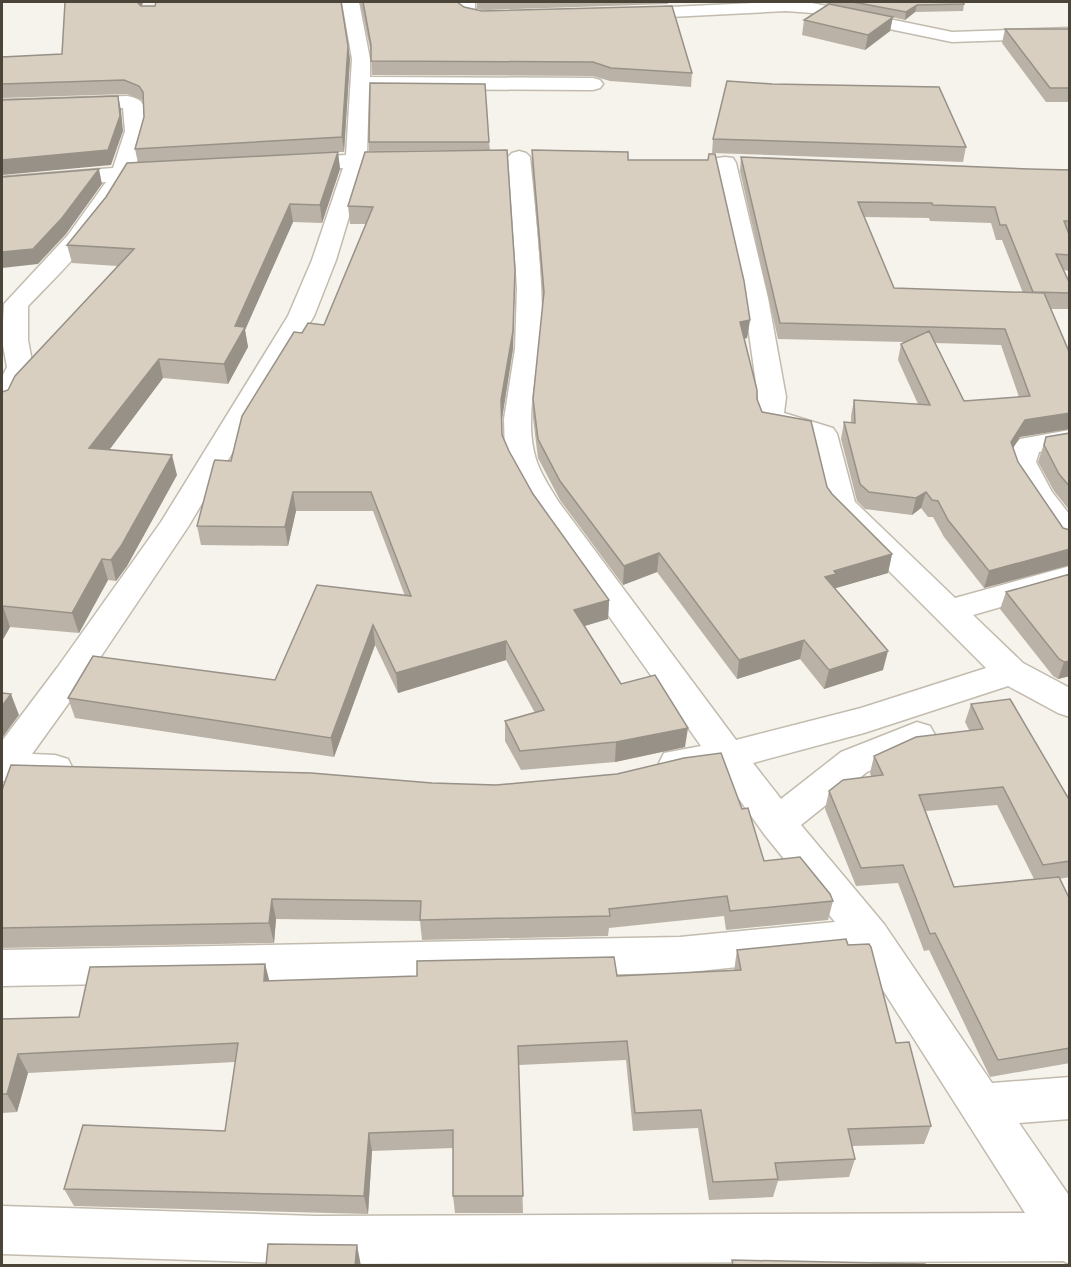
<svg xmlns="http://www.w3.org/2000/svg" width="1071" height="1267" font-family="'Asap Condensed',sans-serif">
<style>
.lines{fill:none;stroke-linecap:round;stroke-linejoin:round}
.minor-casing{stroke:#c2bbae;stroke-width:3}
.minor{fill:#fff;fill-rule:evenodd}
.wall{fill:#bab2a6;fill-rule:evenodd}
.shaded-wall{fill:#979187}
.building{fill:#d8cfc1;stroke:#979187;stroke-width:1.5}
</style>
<rect width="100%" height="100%" fill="#f6f3ec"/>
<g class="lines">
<g class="minor-casing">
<path id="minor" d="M 342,2 L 359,2 L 370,59 L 370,77 L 593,78 L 600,80 L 603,84 L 600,88 L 593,90 L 369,89 L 367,154 L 407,153 L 414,155 L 418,159 L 414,163 L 364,167 L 336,260 L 314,316 L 188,527 L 81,686 L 32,754 L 55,755 L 68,759 L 73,769 L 68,779 L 55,783 L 2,781 L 2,741 L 57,668 L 161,522 L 288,316 L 312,260 L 343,168 L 294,170 L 286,169 L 283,164 L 286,159 L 294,158 L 346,155 L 352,59 Z
M 459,2 L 475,2 L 475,9 L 512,13 L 515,17 L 512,21 L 506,22 L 462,18 L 457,11 Z
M 772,2 L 812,3 L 952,32 L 1070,28 L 1070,38 L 952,42 L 812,13 L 786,11 L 630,19 L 624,18 L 621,14 L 624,10 L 630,9 Z
M 127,96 C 133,97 141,99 143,105 C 150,121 142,152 135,167 L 164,165 L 172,166 L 175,171 L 172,176 L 129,180 C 106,228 65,268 28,306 L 28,340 L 33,367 L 12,409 L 2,411 L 2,377 L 7,367 L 2,340 L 4,304 L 68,235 L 106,182 L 2,190 L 2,177 L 113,168 L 125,131 L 123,108 L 2,112 L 2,100 Z
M 519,151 L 526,153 L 530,157 C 535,208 541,260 542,312 C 542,357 524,409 534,452 C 538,470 549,486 558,501 L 736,740 L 861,708 L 986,668 L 830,512 L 826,505 L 810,438 C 792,430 768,434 756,416 L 758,397 L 744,298 L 714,163 L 717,158 L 725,157 L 733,158 L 736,163 L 768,298 L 786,397 L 784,413 L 833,428 L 837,434 L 855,502 L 955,598 L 1070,566 L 1070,587 L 973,615 L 1023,663 L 1070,688 L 1070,717 L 1058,713 L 1008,686 L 864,733 L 753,763 L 781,799 L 841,752 L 917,722 L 930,726 L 935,735 L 930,744 L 867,772 L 801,825 L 884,924 L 992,1083 L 1070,1077 L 1070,1119 L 1019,1123 L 1070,1197 L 1070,1264 L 1063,1261 L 315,1264 L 2,1254 L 2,1206 L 315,1216 L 1025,1213 L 860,954 L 680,973 L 2,986 L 2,950 L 680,937 L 835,922 L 764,834 L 719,771 L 677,777 L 664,773 L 659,763 L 664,753 L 701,746 L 535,512 L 511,469 L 505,453 L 504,419 L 515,349 L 517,288 L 508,157 L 512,153 Z
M 1070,430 L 1070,447 L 1039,452 L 1036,462 L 1052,492 L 1070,515 L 1070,547 L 1059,544 C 1048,528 1008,476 1008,459 C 1008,451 1015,445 1020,439 Z"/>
</g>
<use href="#minor" class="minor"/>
</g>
<path class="wall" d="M 143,2 L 142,6 L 348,46 L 350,59 L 344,152 L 338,152 L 340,169 L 322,223 L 293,222 L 245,330 L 248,347 L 228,384 L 163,378 L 109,450 L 177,475 L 127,566 L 116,581 L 108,580 L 79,633 L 10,627 L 2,641 L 2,392 L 8,390 L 117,266 L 72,263 L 67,245 L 138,163 L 135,149 L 144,117 L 144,103 L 142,100 L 127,94 L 2,98 L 2,57 L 62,54 Z
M 360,2 L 458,2 L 464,7 L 692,73 L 691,87 L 610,81 L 593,76 L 372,75 L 371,53 Z
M 477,2 L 668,2 L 668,4 L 482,10 L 477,8 Z
M 820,2 L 963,2 L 964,4 L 963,11 L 915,12 L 905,20 L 892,17 L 890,31 L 865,50 L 802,35 L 804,20 L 828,4 Z
M 1005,29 L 1070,29 L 1070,102 L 1046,102 L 1002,43 Z
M 713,139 L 966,147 L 963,162 L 712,153 Z
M 369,142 L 489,142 L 490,150 L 515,270 L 513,349 L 502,418 L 502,435 L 509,451 L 533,494 L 609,600 L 608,619 L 585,626 L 621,684 L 685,747 L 615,762 L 521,770 L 505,741 L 505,721 L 535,713 L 506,660 L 398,693 L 375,645 L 334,757 L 75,718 L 68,698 L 275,680 L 405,596 L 373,511 L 296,511 L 288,546 L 201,545 L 197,526 L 231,461 L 302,333 L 324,325 L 366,224 L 350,224 L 348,206 L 488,150 L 369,151 Z
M 532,150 L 628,160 L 750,320 L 747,338 L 744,339 L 757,399 L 762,412 L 827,487 L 832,494 L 892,554 L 888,573 L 834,588 L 883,670 L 824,689 L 800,659 L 737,679 L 657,572 L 623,585 L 560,500 L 538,458 L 533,418 L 533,399 L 543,301 L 532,166 Z
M 741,157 L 1029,169 L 1070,170 L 1070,271 L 1063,270 L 1070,284 L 1070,307 L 1069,309 L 1051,309 L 1020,437 L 1013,448 L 1018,462 L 1063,528 L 984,588 L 944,537 L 933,517 L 928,517 L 921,508 L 912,515 L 865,509 L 857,501 L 841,439 L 844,422 L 851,423 L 851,416 L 854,400 L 918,404 L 898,360 L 901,344 L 905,342 L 778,339 L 740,171 ZM 864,217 L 929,218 L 930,221 L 991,223 L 996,240 L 1002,240 L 1023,293 L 894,288 ZM 935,343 L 1001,345 L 1019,397 L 964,401 Z
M 1070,433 L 1070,511 L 1054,491 L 1038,462 L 1046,437 Z
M 1070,574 L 1070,676 L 1058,679 L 1053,676 L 1000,609 L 1006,592 Z
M 971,704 L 1070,801 L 1070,877 L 1059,879 L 1070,900 L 1070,1063 L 990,1077 L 929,950 L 924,951 L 898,883 L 856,886 L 825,809 L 829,791 L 871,776 L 870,773 L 874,756 L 969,730 L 965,722 ZM 997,805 L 1034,879 L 954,887 L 926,811 Z
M 2,790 L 742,809 L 764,861 L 833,901 L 828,920 L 726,930 L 724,916 L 609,928 L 608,936 L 422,940 L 420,921 L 276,919 L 274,943 L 2,948 Z
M 848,945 L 896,1043 L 931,1126 L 924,1144 L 852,1146 L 855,1159 L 849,1177 L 778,1181 L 773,1197 L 709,1200 L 698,1128 L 633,1131 L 626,1060 L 519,1065 L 523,1213 L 455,1213 L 453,1196 L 453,1148 L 372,1151 L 368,1214 L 74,1206 L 64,1189 L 225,1131 L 235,1062 L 28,1073 L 17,1112 L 2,1113 L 2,1019 L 79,1017 L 265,964 L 269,981 L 617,976 L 734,971 L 737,950 Z"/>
<path class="shaded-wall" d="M 137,2 L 143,2 L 139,14 Z
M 917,5 L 915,12 L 905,20 L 906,12 Z
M 893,17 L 890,31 L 865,50 L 868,35 Z
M 348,46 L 350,59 L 344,152 L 342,137 Z
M 118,96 L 121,110 L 123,131 L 111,165 L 2,175 L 2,160 Z
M 338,152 L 340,169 L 322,223 L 320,205 Z
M 99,169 L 102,184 L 66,234 L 38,264 L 2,268 L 2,252 Z
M 290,204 L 293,222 L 245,330 L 248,347 L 228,384 L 224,364 L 235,326 Z
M 515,270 L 513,349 L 502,419 L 501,400 Z
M 750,320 L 747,338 L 738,340 L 740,322 Z
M 159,359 L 163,378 L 95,469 L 89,448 Z
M 1070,413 L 1070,429 L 1020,437 L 1006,459 L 1011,442 L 1025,420 Z
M 172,455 L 177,475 L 127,566 L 116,581 L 111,560 Z
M 293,492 L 296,511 L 288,546 L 285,527 Z
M 926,492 L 921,508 L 912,515 L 916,498 Z
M 1070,549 L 1070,565 L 984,588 L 989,571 Z
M 659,553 L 657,572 L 623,585 L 624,566 Z
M 892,554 L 888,573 L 833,589 L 825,577 L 834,571 Z
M 102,559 L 108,580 L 79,633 L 72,613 Z
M 609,600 L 608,619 L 574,629 L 574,610 Z
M 3,606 L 10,627 L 2,641 L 2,608 Z
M 373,625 L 375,645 L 334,757 L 331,738 Z
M 804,640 L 800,659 L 737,679 L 739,660 Z
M 506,641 L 506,660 L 398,693 L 396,673 Z
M 888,651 L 883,670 L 824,689 L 829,670 Z
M 1070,661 L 1070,676 L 1058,679 L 1064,662 Z
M 11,694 L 19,715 L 2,738 L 2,706 Z
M 688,728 L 685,747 L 615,762 L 616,742 Z
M 272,899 L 276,919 L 274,943 L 269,923 Z
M 265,964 L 270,983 L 264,981 Z
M 18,1054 L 28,1073 L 17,1112 L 7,1094 Z
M 369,1133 L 372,1151 L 368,1214 L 364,1196 Z
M 357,1245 L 361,1266 L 355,1266 Z"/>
<path class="building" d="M 65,2 L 137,2 L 141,6 L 155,6 L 156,2 L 341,2 L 348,46 L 342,137 L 135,149 L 144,117 L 143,92 L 139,86 L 124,80 L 2,84 L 2,57 L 62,54 Z
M 363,2 L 457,2 L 464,7 L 482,11 L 672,6 L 692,73 L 611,68 L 593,62 L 371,61 L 371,45 Z
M 853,2 L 963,2 L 964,4 L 917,5 L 906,12 Z
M 829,4 L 893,17 L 868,35 L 804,20 Z
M 1005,29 L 1070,29 L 1070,88 L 1050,88 Z
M 727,81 L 772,84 L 939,87 L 966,147 L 713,139 Z
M 370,83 L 485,84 L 489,142 L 369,142 Z
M 118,96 L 120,116 L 108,150 L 2,160 L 2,100 Z
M 507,150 L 515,270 L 513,331 L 501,400 L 502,435 L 509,451 L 533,494 L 609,600 L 574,610 L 621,684 L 655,675 L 688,728 L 616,742 L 520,751 L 505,721 L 544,710 L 506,641 L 396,673 L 373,625 L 331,738 L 68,698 L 93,656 L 275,680 L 317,585 L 411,596 L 371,492 L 293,492 L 285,527 L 197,526 L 214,462 L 215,460 L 231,461 L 242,416 L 294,332 L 302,333 L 308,323 L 324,325 L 373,207 L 348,206 L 365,152 Z
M 532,150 L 628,152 L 628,160 L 708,160 L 709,154 L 715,154 L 744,281 L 750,320 L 740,322 L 757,390 L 757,399 L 762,412 L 811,421 L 827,487 L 832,494 L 892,554 L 834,571 L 836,574 L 825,577 L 888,651 L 829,670 L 804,640 L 739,660 L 659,553 L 624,566 L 560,481 L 538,439 L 533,399 L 544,292 Z
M 338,152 L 320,205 L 290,204 L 235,326 L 245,327 L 224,364 L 159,359 L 89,448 L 172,455 L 121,546 L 111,560 L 102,559 L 72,613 L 3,606 L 2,608 L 2,392 L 8,390 L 15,376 L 134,249 L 67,245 L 106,197 L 127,163 Z
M 741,157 L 1029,169 L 1070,170 L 1070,221 L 1064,221 L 1070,237 L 1070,255 L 1056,254 L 1070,284 L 1070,293 L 1033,292 L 1006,225 L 1000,225 L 995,207 L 933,205 L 932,203 L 858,202 L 894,288 L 1044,293 L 1070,354 L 1070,413 L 1025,420 L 1011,442 L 1018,462 L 1063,528 L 1070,530 L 1070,549 L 989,571 L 948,520 L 938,501 L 932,500 L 926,492 L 916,498 L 869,492 L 860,484 L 844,422 L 855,423 L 854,400 L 930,405 L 901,344 L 929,331 L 964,401 L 1030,396 L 1005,329 L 780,323 Z
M 99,169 L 62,218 L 33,249 L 2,252 L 2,177 Z
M 1070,433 L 1070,487 L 1059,474 L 1044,445 L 1046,437 Z
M 1070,574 L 1070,661 L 1064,662 L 1059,659 L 1006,592 Z
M 2,693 L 11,694 L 2,706 Z
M 1010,699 L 1070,801 L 1070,861 L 1043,865 L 1003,787 L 919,795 L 954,887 L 1059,877 L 1070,900 L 1070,1048 L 998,1060 L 935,933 L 930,934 L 903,865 L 861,868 L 829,791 L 843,780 L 883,775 L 874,756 L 916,737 L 983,729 L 971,704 Z
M 721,753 L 742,809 L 748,808 L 764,861 L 800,857 L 830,894 L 833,901 L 730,911 L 727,896 L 609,909 L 610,916 L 420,920 L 421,901 L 272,899 L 269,923 L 2,928 L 2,790 L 11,765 L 311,773 L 432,783 L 496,785 L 617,774 L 684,758 Z
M 846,939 L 848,945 L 869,944 L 871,947 L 896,1043 L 909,1042 L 931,1126 L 848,1129 L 855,1159 L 775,1163 L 778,1179 L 713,1182 L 701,1110 L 635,1113 L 627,1041 L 518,1046 L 523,1196 L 453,1196 L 453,1130 L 369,1133 L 364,1196 L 64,1189 L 83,1125 L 225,1131 L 238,1043 L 18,1054 L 7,1094 L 2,1094 L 2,1019 L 79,1017 L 90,967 L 265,964 L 264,981 L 417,976 L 417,961 L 614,957 L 617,976 L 741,970 L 737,950 Z
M 268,1244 L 357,1245 L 355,1266 L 266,1266 Z
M 732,1260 L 925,1264 L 926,1266 L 733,1266 Z"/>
<rect width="1071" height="1267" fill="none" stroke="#4b4439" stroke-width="6"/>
</svg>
